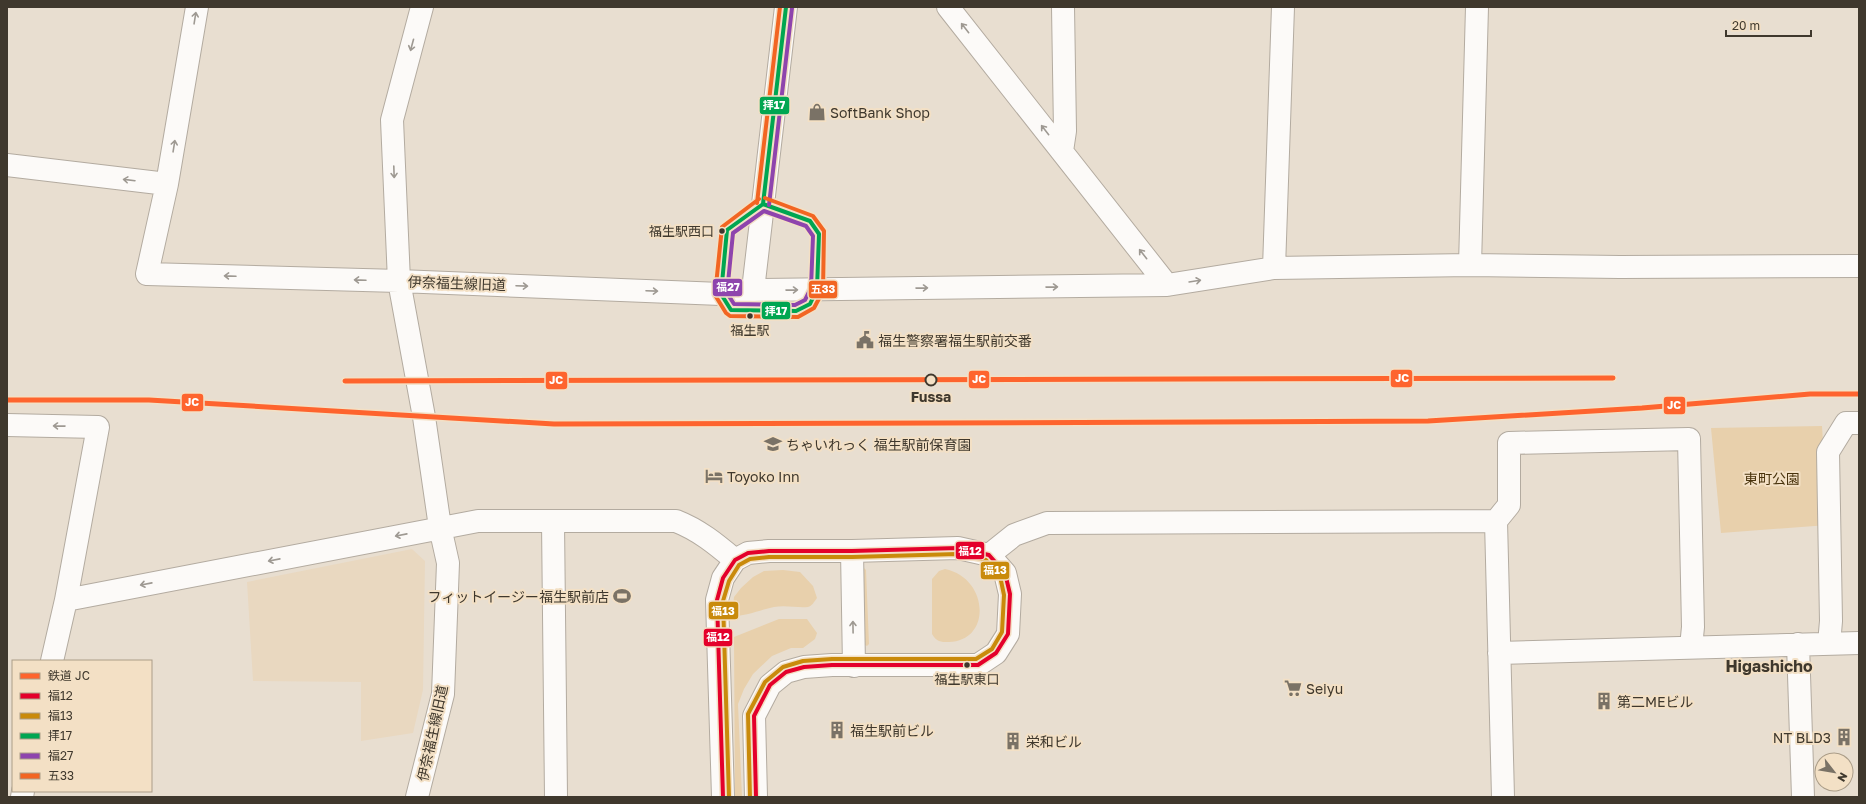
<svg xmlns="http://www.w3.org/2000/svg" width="1866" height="804" font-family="'Golos Text','Noto Sans JP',sans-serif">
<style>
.built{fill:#e9d8c0}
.green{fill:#e8d0ac}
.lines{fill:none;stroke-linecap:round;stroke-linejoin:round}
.minor-casing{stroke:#b3aba0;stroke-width:24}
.minor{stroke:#fcfaf8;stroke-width:22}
.bus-1-casing{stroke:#f3e0c5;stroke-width:7}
.bus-2-casing{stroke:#f3e0c5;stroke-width:7}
.bus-3-casing{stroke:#f3e0c5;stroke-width:7}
.bus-4-casing{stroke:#f3e0c5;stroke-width:7}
.bus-5-casing{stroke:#f3e0c5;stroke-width:7}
.bus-1{stroke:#e4002b;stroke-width:4}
.bus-2{stroke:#c98a0b;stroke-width:4}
.bus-3{stroke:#00a651;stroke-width:4}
.bus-4{stroke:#8e44ad;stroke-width:4}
.bus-5{stroke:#f26522;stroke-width:4}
.rail-1-casing{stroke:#f3e0c5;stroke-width:8}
.rail-1{stroke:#fe642e;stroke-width:5}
.oneway{stroke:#9e9992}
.bus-dot{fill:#3f382d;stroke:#f3e0c5;stroke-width:1.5}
.stop-dot{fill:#f3e0c5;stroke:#3f382d;stroke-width:2}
.labels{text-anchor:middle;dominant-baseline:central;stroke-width:4;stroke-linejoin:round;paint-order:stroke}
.bus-label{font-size:13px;fill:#3f382d;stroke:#f3e0c5}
.poi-label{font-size:14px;fill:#3f382d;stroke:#f3e0c5;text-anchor:start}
.street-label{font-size:14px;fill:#3f382d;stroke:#f3e0c5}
.stop-label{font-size:14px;font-weight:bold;fill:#3f382d;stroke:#f3e0c5}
.park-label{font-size:14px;fill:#49330c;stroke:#f3e0c5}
.quarter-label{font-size:16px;font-weight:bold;fill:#3f382d;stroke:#f3e0c5}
.line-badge{stroke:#f3e0c5;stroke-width:1.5}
.badge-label{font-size:11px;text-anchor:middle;font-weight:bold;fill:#fff}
</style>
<rect width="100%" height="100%" fill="#e8ded0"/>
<path class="built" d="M 412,549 L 425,561 L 423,690 L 413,733 L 361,741 L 361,682 L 253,681 L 247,582 Z"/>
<path class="green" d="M 1822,426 L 1828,525 L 1721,533 L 1711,428 Z
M 864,568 L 866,570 L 869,644 L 867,646 L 865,645 L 862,570 Z
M 945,569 C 989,578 992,641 949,642 C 940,642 937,642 932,634 L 932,579 L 939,571 Z
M 783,570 L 800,572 L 813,586 L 817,598 C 814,602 812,606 808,607 C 797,608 786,605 774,607 C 759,610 747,616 732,616 L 734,597 L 741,588 L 753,577 L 764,571 Z
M 779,619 L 807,619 L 817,633 L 815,639 L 803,648 L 791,648 L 772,656 L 753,674 L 744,689 L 738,704 L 742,797 L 735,797 L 734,637 Z"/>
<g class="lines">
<g class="minor-casing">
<path id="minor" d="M 197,7 L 167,184 L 147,274 L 399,281 L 721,294 L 753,290 L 1167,285 L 1274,268 L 1470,265 L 1620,267 L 1859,266
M 948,7 L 1167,285
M 1062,151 L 1065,131 L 1063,7
M 7,165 L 167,184
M 1470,265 L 1477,7
M 1274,268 L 1283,7
M 753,290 L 786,7
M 7,425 L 98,427 L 66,600 L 52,661
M 1496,521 L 1509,505 L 1509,443 L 1689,439 L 1693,627 L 1691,647
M 553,522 L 556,797
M 852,551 L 854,666
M 989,555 L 1014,535 L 1047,523 L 1496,521 L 1503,797
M 66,600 L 478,521 L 676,521 C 699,530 716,544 735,560
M 1798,644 L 1803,797
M 1829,644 L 1831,621 L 1828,452 L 1846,423 L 1859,423
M 1499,653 L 1859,643
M 22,797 L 23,791
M 417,797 L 443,694 L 448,563 L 440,527 L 424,417 L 399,281 L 392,120 L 422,7
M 723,797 L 717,600 L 723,578 L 735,560 L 748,553 L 769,551 L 852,551 L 958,548 L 989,555 L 1005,573 L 1010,594 L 1008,634 L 996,653 L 978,665 L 832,665 L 804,667 L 786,672 L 770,685 L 754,716 L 756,797"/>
</g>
<use href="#minor" class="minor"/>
<g class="bus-1-casing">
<path id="bus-1" d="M 723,797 L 717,600 L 723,578 L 735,560 L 748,553 L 769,551 L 852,551 L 958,548 L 989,555 L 1005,573 L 1010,594 L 1008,634 L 996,653 L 978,665 L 832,665 L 804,667 L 786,672 L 770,685 L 754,716 L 756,797"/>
</g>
<g class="bus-2-casing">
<path id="bus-2" d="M 729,797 L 723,601 L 729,581 L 739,565 L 750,559 L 769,557 L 852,557 L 957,554 L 986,560 L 1000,576 L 1004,595 L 1002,632 L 992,649 L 976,659 L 832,659 L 803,661 L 783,667 L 765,682 L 748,714 L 750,797"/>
</g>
<g class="bus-3-casing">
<path id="bus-3" d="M 763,204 L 810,221 L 819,234 L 817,289 L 810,304 L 796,311 L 731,310 L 721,294 L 727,230 Z
M 763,204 L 786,7"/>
</g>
<g class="bus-4-casing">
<path id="bus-4" d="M 769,205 L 792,8
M 764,211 L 806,226 L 813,236 L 811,288 L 805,300 L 795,305 L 734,304 L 727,293 L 733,233 Z"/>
</g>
<g class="bus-5-casing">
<path id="bus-5" d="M 759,199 L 722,227 L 715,295 L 726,313 L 730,316 L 798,317 L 814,308 L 823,291 L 824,231 L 813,216 L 765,198
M 757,203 L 780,7"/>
</g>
<use href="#bus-1" class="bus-1"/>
<use href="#bus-2" class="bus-2"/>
<use href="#bus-3" class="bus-3"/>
<use href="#bus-4" class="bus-4"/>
<use href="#bus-5" class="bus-5"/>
<g class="rail-1-casing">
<path id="rail-1" d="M 345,381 L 1613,378
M 7,400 L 149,400 L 554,424 L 940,423 L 1428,421 L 1642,408 L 1810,394 L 1859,394"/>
</g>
<use href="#rail-1" class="rail-1"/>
</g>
<defs><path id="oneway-shaft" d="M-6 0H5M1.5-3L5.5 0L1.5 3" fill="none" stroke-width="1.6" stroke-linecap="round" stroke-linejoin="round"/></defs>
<g class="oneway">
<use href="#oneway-shaft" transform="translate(195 18) rotate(-81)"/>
<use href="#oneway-shaft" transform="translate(965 28) rotate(-128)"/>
<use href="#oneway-shaft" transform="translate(412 45) rotate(105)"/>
<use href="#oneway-shaft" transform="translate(1045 130) rotate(-128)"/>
<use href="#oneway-shaft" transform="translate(174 146) rotate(-81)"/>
<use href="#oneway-shaft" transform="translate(394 172) rotate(88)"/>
<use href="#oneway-shaft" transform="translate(129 180) rotate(-173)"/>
<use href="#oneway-shaft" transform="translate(1143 254) rotate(-128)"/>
<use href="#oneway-shaft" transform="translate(230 276) rotate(-178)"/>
<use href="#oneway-shaft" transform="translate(360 280) rotate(-178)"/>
<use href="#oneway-shaft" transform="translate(1195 281) rotate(-9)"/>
<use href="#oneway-shaft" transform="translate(522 286) rotate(2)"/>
<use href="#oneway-shaft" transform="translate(1052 287) rotate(-1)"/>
<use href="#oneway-shaft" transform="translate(922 288) rotate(-1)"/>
<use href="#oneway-shaft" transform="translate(792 290) rotate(-1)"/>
<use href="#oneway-shaft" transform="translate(652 291) rotate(2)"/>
<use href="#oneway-shaft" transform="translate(59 426) rotate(-179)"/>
<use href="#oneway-shaft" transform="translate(401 535) rotate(169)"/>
<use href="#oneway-shaft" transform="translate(274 560) rotate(169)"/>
<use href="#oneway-shaft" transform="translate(146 584) rotate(169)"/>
<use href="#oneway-shaft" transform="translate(853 627) rotate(-91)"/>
</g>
<defs>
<g id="shop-bare" transform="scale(1.38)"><path d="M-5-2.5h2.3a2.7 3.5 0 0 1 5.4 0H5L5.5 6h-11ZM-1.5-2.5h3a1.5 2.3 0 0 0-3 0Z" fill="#7a7266" stroke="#f3e0c5" stroke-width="2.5" paint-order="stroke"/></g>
<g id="civic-bare" transform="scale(1.38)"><path d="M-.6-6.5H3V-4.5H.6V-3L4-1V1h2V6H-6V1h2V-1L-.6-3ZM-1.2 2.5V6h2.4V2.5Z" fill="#7a7266" stroke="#f3e0c5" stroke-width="2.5" paint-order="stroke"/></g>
<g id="school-bare" transform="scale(1.38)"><path d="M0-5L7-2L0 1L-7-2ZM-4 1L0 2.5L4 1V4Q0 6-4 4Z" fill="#7a7266" stroke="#f3e0c5" stroke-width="2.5" paint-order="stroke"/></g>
<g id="hotel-bare" transform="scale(1.38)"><path d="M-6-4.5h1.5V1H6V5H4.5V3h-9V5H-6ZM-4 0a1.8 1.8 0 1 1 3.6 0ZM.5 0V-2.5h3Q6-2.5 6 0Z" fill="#7a7266" stroke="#f3e0c5" stroke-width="2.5" paint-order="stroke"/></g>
<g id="stadium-bare" transform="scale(1.38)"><path d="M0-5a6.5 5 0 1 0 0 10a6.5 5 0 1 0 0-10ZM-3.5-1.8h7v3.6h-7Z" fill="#7a7266" stroke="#f3e0c5" stroke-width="2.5" paint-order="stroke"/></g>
<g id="supermarket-bare" transform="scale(1.38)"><path d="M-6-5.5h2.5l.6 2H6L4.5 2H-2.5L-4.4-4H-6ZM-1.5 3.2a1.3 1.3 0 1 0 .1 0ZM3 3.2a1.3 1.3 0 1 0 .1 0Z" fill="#7a7266" stroke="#f3e0c5" stroke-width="2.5" paint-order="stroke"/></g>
<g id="building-bare" transform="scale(1.38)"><path d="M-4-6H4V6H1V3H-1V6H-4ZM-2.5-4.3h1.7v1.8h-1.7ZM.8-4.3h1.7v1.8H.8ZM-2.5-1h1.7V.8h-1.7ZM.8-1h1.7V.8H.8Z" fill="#7a7266" stroke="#f3e0c5" stroke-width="2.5" paint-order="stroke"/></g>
</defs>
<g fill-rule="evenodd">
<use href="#shop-bare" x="817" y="112"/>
<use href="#civic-bare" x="865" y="340"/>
<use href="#school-bare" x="773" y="444"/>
<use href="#hotel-bare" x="714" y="476"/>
<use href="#stadium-bare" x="622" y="596"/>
<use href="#supermarket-bare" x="1293" y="688"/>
<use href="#building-bare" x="1604" y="701"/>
<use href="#building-bare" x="837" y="730"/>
<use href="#building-bare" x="1844" y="737"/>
<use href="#building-bare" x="1013" y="741"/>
</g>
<g class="bus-dot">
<circle cx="722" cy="231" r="3.5"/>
<circle cx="750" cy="316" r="3.5"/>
<circle cx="967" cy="665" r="3.5"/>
</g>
<circle class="stop-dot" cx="931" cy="380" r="5.5"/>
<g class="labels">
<g class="bus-label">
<text x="714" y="231" text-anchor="end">福生駅西口</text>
<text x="750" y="330">福生駅</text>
<text x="967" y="679">福生駅東口</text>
</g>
<g class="poi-label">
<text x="830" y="112">SoftBank Shop</text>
<text x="878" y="340">福生警察署福生駅前交番</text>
<text x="786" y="444">ちゃいれっく 福生駅前保育園</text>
<text x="727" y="476">Toyoko Inn</text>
<text x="609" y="596" text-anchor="end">フィットイージー福生駅前店</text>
<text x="1306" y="688">Seiyu</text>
<text x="1617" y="701">第二MEビル</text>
<text x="850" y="730">福生駅前ビル</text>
<text x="1831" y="737" text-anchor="end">NT BLD3</text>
<text x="1026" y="741">栄和ビル</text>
</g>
<g class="street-label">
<text transform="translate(457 283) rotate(2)">伊奈福生線旧道</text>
<text transform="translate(432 733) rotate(-78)">伊奈福生線旧道</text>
</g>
<g class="stop-label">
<text x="931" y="396">Fussa</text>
</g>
<g class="park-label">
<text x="1772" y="478">東町公園</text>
</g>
<g class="quarter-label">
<text x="1769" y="666">Higashicho</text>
</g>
</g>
<g class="line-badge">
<rect x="759" y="96" width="31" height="19" rx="4" fill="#00a651"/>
<rect x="712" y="278" width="31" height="19" rx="4" fill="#8e44ad"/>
<rect x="808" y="280" width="30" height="19" rx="4" fill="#f26522"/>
<rect x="761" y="301" width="30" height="19" rx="4" fill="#00a651"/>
<rect x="1390" y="369" width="23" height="19" rx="4" fill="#fe642e"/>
<rect x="968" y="370" width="22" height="19" rx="4" fill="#fe642e"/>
<rect x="545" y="371" width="23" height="19" rx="4" fill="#fe642e"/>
<rect x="181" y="393" width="23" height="19" rx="4" fill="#fe642e"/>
<rect x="1663" y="396" width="23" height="19" rx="4" fill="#fe642e"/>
<rect x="955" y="541" width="30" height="19" rx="4" fill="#e4002b"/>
<rect x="980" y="561" width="30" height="19" rx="4" fill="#c98a0b"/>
<rect x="708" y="601" width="31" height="19" rx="4" fill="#c98a0b"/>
<rect x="703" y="628" width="30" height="19" rx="4" fill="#e4002b"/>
</g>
<g class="badge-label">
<text x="774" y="109">拝17</text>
<text x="728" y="291">福27</text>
<text x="823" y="293">五33</text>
<text x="776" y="315">拝17</text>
<text x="1402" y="382">JC</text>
<text x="979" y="383">JC</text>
<text x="556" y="384">JC</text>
<text x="192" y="406">JC</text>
<text x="1674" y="409">JC</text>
<text x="970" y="555">福12</text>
<text x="995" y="574">福13</text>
<text x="723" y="615">福13</text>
<text x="718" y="641">福12</text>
</g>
<rect width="1866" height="804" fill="none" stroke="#3f382d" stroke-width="16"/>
<rect x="12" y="660" width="140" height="132" fill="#f3e0c5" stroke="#ab9d88"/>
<rect x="20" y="673" width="20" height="6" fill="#fe642e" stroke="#ab9d88"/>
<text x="48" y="680" font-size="12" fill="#3f382d">鉄道 JC</text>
<rect x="20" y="693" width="20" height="6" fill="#e4002b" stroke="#ab9d88"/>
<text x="48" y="700" font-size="12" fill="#3f382d">福12</text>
<rect x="20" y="713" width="20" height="6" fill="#c98a0b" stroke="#ab9d88"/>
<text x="48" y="720" font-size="12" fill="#3f382d">福13</text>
<rect x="20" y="733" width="20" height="6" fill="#00a651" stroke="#ab9d88"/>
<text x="48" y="740" font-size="12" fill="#3f382d">拝17</text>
<rect x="20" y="753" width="20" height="6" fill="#8e44ad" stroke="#ab9d88"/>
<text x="48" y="760" font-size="12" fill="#3f382d">福27</text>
<rect x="20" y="773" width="20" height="6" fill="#f26522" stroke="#ab9d88"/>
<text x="48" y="780" font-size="12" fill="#3f382d">五33</text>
<g transform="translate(1834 772) rotate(121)"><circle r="19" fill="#f3e0c5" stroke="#ab9d88"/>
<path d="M0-3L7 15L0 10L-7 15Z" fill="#7a7266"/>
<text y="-6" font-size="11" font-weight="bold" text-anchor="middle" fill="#3f382d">N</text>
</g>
<path d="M1726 30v6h85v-6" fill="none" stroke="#3f382d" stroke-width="2"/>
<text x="1732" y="30" font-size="12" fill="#3f382d" stroke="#f3e0c5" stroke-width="3" paint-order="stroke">20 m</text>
</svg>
